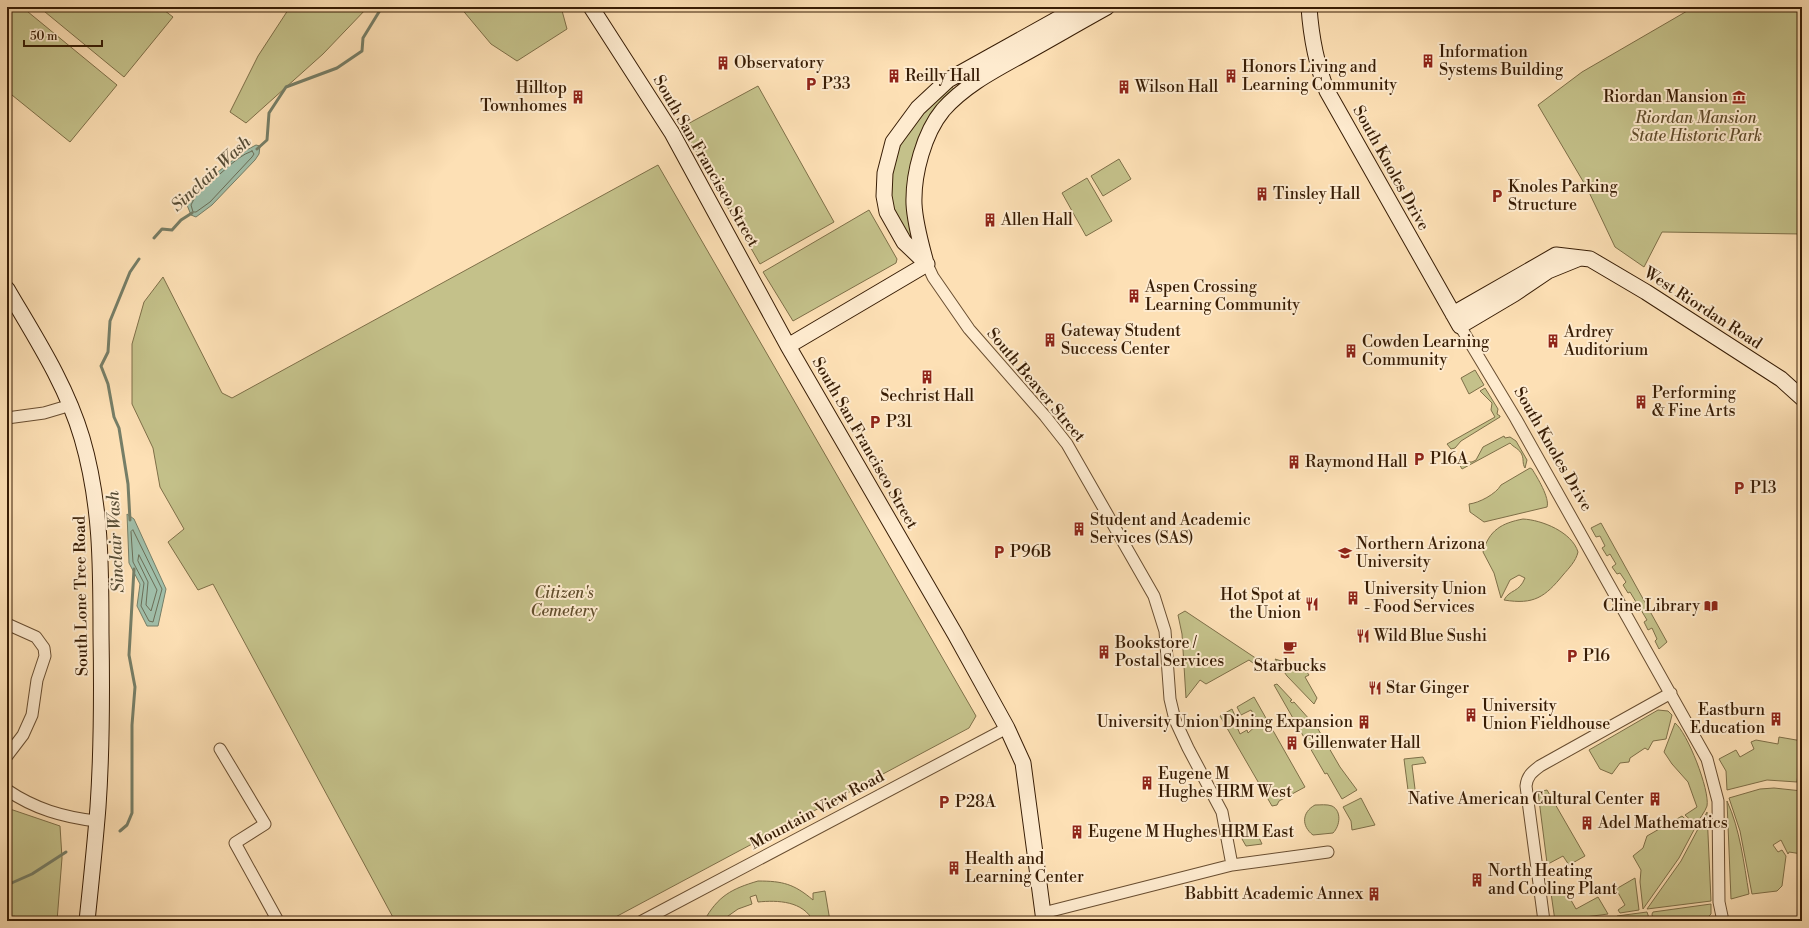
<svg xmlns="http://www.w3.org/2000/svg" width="1809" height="928" font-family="'Libre Bodoni',serif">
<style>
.green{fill:#c4c18a;stroke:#7e6f48}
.water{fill:#a0bea9;stroke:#767e67}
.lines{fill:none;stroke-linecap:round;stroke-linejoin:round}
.shore{stroke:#6c6e57;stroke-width:1}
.stream{stroke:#767e67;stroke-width:3}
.street-casing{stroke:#694e31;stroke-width:13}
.secondary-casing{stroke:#381d05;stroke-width:17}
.street{stroke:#feebcf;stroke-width:11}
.secondary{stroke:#feebcf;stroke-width:15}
.labels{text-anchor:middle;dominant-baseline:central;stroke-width:4;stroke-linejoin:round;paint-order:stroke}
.poi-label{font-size:16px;fill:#381d05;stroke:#feebcf;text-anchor:start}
.park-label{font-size:16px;font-style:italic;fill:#624e2d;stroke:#feebcf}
.street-label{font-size:16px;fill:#381d05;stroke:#feebcf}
.water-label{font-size:17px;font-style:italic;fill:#574d36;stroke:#feebcf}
</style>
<rect width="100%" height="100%" fill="#fde0b5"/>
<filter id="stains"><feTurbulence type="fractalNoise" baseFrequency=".005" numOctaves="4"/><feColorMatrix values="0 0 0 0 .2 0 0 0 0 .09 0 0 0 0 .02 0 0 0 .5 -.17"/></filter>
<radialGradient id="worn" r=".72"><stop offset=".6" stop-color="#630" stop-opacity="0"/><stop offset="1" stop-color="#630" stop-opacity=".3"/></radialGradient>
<path class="green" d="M 7,7 L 22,7 L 117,85 L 70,142 L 7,91 Z
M 39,7 L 160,7 L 173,17 L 124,77 Z
M 290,7 L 368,7 L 323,54 L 246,123 L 230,112 L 258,56 Z
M 460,7 L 561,7 L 567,29 L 517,61 L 491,44 Z
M 1694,7 L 1802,7 L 1802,234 L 1662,232 L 1644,267 L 1615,247 L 1587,188 L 1538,105 L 1582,72 Z
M 758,86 L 834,222 L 760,264 L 682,127 Z
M 951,86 L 955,90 L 920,137 L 914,235 L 909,237 C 904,229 897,220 893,210 C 882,184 897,142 914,120 C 925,108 939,97 951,86 Z
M 1119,159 L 1131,179 L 1103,196 L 1091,176 Z
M 658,165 L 976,716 L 969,728 L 608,921 L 395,921 L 213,584 L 198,590 L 168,542 L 184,529 L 160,487 L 153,448 L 132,404 L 132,344 L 144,302 L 163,277 L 222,393 L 232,398 Z
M 1087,178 L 1112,221 L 1086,236 L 1062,193 Z
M 869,210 L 897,259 L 896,263 L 793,321 L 763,272 Z
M 1475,370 L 1484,385 L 1469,394 L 1461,378 Z
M 1485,388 L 1498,409 L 1497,414 L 1500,416 L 1500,417 L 1461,441 L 1455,448 L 1451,449 L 1447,444 L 1495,417 L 1491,410 L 1492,403 L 1480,391 Z
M 1504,436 L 1505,438 L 1510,437 L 1516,441 L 1527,460 L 1525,468 C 1522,463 1524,460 1522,455 C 1520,449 1513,447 1510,443 L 1462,469 L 1458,462 L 1472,462 L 1476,460 L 1483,447 Z
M 1530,468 L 1532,469 C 1537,477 1550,498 1547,507 L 1484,522 L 1470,512 L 1469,504 C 1479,503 1496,494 1501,485 Z
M 1523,519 C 1542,520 1572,532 1578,552 C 1576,561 1569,568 1563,575 C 1545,597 1534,605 1504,600 C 1510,589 1519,593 1525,578 L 1519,575 L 1510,580 L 1501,598 L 1494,573 L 1483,552 C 1489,530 1502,523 1523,519 Z
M 1601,523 L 1667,642 L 1659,649 L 1655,641 L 1657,639 L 1652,628 L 1648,630 L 1644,622 L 1647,620 L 1641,610 L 1638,612 L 1633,603 L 1636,602 L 1630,592 L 1628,593 L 1623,585 L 1626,582 L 1620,573 L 1617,574 L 1612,567 L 1616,564 L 1610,554 L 1607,556 L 1602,548 L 1605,546 L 1600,536 L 1596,537 L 1591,528 Z
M 1185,611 L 1260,661 L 1257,666 L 1249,660 L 1206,684 L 1200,680 L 1186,698 L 1182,634 L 1178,615 Z
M 1275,659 L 1304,668 L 1309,675 L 1305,677 L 1317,698 L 1314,704 L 1287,676 Z
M 1277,684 L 1292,700 L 1290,701 L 1292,703 L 1294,702 L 1318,729 L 1340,767 L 1357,790 L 1342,799 L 1327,773 L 1325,774 L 1274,685 Z
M 1254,697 L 1305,787 L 1279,801 L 1277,805 L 1272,806 L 1220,716 L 1232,709 L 1236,718 L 1232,720 L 1235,728 L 1237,727 L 1240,734 L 1247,730 L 1248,733 L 1259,723 L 1251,710 L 1241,715 L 1237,707 Z
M 1658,710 L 1668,711 L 1672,715 L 1666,739 L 1653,741 L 1648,750 L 1645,748 L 1630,758 L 1629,762 L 1620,763 L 1612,774 L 1600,769 L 1589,750 Z
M 1675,723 C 1687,732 1710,790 1707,806 C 1705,812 1699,819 1696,825 L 1685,815 L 1697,807 L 1688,782 L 1672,764 L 1664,752 Z
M 1779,737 L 1802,741 L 1797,782 L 1767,780 L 1727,790 L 1726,771 L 1719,759 L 1736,750 L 1740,757 L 1754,749 L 1751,742 L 1756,740 L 1778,744 Z
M 1423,757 L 1426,763 L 1412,765 L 1416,797 L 1409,798 L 1404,759 Z
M 1774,788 L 1802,791 L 1802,854 L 1789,852 L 1788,854 L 1781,840 L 1773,845 L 1778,852 L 1782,850 L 1786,856 L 1782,886 L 1777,891 L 1752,894 L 1740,831 L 1729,798 L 1760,789 Z
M 1547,790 L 1585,856 L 1569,865 L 1563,856 L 1548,864 L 1547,863 L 1538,792 Z
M 1361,798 L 1375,825 L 1352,830 L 1351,821 L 1343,807 Z
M 1727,801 C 1740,829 1744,864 1749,894 L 1731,899 Z
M 1315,805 C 1320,805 1327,804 1332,806 C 1342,811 1340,826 1333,833 L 1313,835 C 1301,826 1302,812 1315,805 Z
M 7,808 L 60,826 L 62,858 L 57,921 L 7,921 Z
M 1707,812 L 1711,901 L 1647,909 L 1681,861 Z
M 1682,816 L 1695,828 L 1679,858 L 1643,909 L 1640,882 L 1641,870 L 1633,856 L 1643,848 L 1647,836 Z
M 1254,827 L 1262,844 L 1246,846 L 1242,839 L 1244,833 Z
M 1635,878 L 1639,910 L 1620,913 L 1618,910 L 1625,905 L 1616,889 Z
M 758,881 C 783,881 794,884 813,900 L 813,893 L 825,891 L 830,921 L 813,921 C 803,901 778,900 758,902 L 756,895 L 750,897 L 752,904 L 738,909 L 721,921 L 704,921 C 718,896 731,889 758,881 Z
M 1563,886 L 1576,909 L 1598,897 L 1608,914 L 1555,921 L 1551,893 Z
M 1711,904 L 1711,914 L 1704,921 L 1653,921 L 1652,914 L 1653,912 Z
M 1647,912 L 1650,921 L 1618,920 L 1617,916 Z"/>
<path class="water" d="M 256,145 L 260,146 L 259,154 L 255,160 L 212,205 L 196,217 L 191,215 L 187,205 L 197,183 C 219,176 234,155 256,145 Z
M 127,514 L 134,519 L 166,589 L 158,626 L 147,626 L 137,606 L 140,584 L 129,563 Z"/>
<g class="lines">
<path class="shore" d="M 252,151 L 254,154 L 252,157 L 210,202 L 196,212 L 193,212 L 191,205 L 200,187 C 220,179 232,158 252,151 Z
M 133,530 L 162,589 L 153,622 L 149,621 L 141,606 L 144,583 L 133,562 L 131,532 Z
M 139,555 L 157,590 L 151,611 L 146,605 L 148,582 L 138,561 Z"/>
<path class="stream" d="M 257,149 L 267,140 L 269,113 L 286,87 L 337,68 L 362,51 L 363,38 L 382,7
M 154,238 L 162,229 L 172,230 L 181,220 L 192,213
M 130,520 L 128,484 L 119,428 L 114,417 L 108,384 L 101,366 L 108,352 L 110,321 L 130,272 L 139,259
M 120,831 L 127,825 L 132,813 L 132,725 L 135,687 L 129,655 L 134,569
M 7,885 L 32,874 L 66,852
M 14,917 L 18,921"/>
<g class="street-casing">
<path id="street" d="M 927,264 L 933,277 L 969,329 L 1045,416 L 1067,444 L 1154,596 L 1165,631 L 1170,699 L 1175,720 L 1188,748 L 1222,812 L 1232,865
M 1460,326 L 1516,419 L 1707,759 L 1718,801 L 1719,902 L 1723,921
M 7,418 L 44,413 L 71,405
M 7,624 L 36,637 L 44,648 L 45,656 L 37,680 L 32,715 L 23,735 L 7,756
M 220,749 L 265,824 L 235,843 L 278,921
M 7,790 C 35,809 63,817 96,821
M 1043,913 L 1232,865 L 1328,852
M 642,921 L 1007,728
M 1544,921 L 1526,786 C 1527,776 1532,772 1540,766 L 1671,693"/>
</g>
<g class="secondary-casing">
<path id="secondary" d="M 591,7 L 672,133 L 788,346 L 955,634 L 1007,728 L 1023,763 L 1044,921
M 1309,7 C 1311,36 1316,64 1327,91 L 1460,326 L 1514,294 L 1548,271 L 1580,258
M 926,263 C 921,244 915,224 914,204 C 913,174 924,133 943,110 C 964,86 993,71 1020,56 C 1049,40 1078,23 1107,7
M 927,264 L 904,242 L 887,212 L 884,196 L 885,173 L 893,142 L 918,108 L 948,80 L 1079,7
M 7,289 C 35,337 66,384 82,438 C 101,503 101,565 101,633 C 102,691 102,749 98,807 C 95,845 91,883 87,921
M 1453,314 L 1556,255 L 1590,259 L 1646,292 L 1781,379 L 1802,398
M 788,346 L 927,264"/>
</g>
<use href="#street" class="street"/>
<use href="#secondary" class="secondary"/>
</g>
<defs>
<g id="building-bare" transform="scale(1.08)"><path d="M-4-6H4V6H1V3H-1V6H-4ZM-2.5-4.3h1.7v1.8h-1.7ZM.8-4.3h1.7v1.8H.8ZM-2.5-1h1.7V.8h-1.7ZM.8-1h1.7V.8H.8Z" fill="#8f2418" stroke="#feebcf" stroke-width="2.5" paint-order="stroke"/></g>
<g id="parking-bare" transform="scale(1.08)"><path d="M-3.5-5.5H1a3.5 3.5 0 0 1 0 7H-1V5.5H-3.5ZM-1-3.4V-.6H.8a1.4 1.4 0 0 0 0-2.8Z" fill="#8f2418" stroke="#feebcf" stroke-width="2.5" paint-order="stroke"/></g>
<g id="museum-bare" transform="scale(1.08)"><path d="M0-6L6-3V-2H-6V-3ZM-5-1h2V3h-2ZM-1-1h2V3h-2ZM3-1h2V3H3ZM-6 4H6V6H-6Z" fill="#8f2418" stroke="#feebcf" stroke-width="2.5" paint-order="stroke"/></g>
<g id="university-bare" transform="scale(1.08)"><path d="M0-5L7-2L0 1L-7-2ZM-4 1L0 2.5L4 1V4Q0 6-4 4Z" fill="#8f2418" stroke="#feebcf" stroke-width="2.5" paint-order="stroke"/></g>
<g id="restaurant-bare" transform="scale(1.08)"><path d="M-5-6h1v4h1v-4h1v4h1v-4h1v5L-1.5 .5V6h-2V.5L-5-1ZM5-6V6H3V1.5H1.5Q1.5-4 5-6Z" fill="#8f2418" stroke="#feebcf" stroke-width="2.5" paint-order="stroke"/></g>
<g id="library-bare" transform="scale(1.08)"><path d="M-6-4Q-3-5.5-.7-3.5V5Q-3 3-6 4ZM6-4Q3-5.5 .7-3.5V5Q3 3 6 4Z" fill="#8f2418" stroke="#feebcf" stroke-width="2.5" paint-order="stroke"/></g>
<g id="cafe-bare" transform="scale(1.08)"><path d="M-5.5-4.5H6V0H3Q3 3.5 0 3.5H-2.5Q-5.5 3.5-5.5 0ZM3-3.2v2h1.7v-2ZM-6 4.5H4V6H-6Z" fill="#8f2418" stroke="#feebcf" stroke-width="2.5" paint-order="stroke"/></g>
</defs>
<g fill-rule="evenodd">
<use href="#building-bare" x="1428" y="61"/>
<use href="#building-bare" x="723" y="63"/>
<use href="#building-bare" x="894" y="76"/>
<use href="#building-bare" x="1231" y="76"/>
<use href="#parking-bare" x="811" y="84"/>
<use href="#building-bare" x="1124" y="87"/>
<use href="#building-bare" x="578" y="97"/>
<use href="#museum-bare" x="1739" y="97"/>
<use href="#building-bare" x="1262" y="194"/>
<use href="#parking-bare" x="1497" y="196"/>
<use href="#building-bare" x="990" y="220"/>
<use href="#building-bare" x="1134" y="296"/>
<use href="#building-bare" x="1050" y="340"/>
<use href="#building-bare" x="1553" y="341"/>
<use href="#building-bare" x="1351" y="351"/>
<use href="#building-bare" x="927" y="377"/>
<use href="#building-bare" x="1641" y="402"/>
<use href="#parking-bare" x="875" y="422"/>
<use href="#parking-bare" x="1419" y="459"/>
<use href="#building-bare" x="1294" y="462"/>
<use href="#parking-bare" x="1739" y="488"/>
<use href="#building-bare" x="1079" y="529"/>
<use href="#parking-bare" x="999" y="552"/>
<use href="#university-bare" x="1345" y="553"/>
<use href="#building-bare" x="1353" y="598"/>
<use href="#restaurant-bare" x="1312" y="604"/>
<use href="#library-bare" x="1711" y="606"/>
<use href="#restaurant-bare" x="1363" y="636"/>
<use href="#cafe-bare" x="1290" y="647"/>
<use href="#building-bare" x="1104" y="652"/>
<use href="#parking-bare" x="1572" y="656"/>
<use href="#restaurant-bare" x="1375" y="688"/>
<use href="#building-bare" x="1471" y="715"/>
<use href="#building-bare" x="1776" y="719"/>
<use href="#building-bare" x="1364" y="722"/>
<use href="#building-bare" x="1292" y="743"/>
<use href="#building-bare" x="1147" y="783"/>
<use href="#building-bare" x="1655" y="799"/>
<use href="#parking-bare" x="944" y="802"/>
<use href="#building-bare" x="1587" y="823"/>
<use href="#building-bare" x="1077" y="832"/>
<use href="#building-bare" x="954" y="868"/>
<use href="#building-bare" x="1477" y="880"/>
<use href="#building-bare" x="1374" y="894"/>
</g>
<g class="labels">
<g class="poi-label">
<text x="1439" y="52">Information<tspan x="1439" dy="18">Systems Building</tspan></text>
<text x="734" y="63">Observatory</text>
<text x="1242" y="67">Honors Living and<tspan x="1242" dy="18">Learning Community</tspan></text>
<text x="905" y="76">Reilly Hall</text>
<text x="822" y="84">P33</text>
<text x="1135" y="87">Wilson Hall</text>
<text x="567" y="88" text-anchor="end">Hilltop<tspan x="567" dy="18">Townhomes</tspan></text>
<text x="1728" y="97" text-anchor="end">Riordan Mansion</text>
<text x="1508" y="187">Knoles Parking<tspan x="1508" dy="18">Structure</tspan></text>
<text x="1273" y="194">Tinsley Hall</text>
<text x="1001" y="220">Allen Hall</text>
<text x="1145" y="287">Aspen Crossing<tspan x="1145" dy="18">Learning Community</tspan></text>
<text x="1061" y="331">Gateway Student<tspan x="1061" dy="18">Success Center</tspan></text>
<text x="1564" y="332">Ardrey<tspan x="1564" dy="18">Auditorium</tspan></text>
<text x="1362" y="342">Cowden Learning<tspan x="1362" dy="18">Community</tspan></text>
<text x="1652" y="393">Performing<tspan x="1652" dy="18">&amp; Fine Arts</tspan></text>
<text x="927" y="396" text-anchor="middle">Sechrist Hall</text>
<text x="886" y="422">P31</text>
<text x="1430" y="459">P16A</text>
<text x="1305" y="462">Raymond Hall</text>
<text x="1750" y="488">P13</text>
<text x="1090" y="520">Student and Academic<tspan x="1090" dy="18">Services (SAS)</tspan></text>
<text x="1356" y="544">Northern Arizona<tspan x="1356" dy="18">University</tspan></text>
<text x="1010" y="552">P96B</text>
<text x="1364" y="589">University Union<tspan x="1364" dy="18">- Food Services</tspan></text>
<text x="1301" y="595" text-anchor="end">Hot Spot at<tspan x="1301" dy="18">the Union</tspan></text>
<text x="1700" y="606" text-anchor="end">Cline Library</text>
<text x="1374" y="636">Wild Blue Sushi</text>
<text x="1115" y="643">Bookstore /<tspan x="1115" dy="18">Postal Services</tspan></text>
<text x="1583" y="656">P16</text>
<text x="1290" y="666" text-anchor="middle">Starbucks</text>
<text x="1386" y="688">Star Ginger</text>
<text x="1482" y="706">University<tspan x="1482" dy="18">Union Fieldhouse</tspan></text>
<text x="1765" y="710" text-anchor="end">Eastburn<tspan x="1765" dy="18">Education</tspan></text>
<text x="1353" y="722" text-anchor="end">University Union Dining Expansion</text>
<text x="1303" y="743">Gillenwater Hall</text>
<text x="1158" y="774">Eugene M<tspan x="1158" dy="18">Hughes HRM West</tspan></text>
<text x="1644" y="799" text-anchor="end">Native American Cultural Center</text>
<text x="955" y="802">P28A</text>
<text x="1598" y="823">Adel Mathematics</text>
<text x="1088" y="832">Eugene M Hughes HRM East</text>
<text x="965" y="859">Health and<tspan x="965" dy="18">Learning Center</tspan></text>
<text x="1488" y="871">North Heating<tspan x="1488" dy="18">and Cooling Plant</tspan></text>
<text x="1363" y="894" text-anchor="end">Babbitt Academic Annex</text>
</g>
<g class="park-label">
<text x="1696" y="118">Riordan Mansion<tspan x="1696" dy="18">State Historic Park</tspan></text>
<text x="564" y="593">Citizen's<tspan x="564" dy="18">Cemetery</tspan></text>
</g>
<g class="street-label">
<text transform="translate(706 161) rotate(60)">South San Francisco Street</text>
<text transform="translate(1391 168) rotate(61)">South Knoles Drive</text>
<text transform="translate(1703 308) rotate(33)">West Riordan Road</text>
<text transform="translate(1036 385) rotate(50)">South Beaver Street</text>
<text transform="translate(865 443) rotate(60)">South San Francisco Street</text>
<text transform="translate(1553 449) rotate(60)">South Knoles Drive</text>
<text transform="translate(81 596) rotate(-91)">South Lone Tree Road</text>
<text transform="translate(817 810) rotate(-28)">Mountain View Road</text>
</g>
<g class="water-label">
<text transform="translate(211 174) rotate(-43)">Sinclair Wash</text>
<text transform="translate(116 542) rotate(-93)">Sinclair Wash</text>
</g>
</g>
<rect width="1809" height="928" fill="none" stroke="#fde0b5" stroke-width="24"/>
<rect x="8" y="8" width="1793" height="912" fill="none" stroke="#381d05" stroke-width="2"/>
<rect x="12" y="12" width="1785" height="904" fill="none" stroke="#381d05"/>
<path d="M24 40v6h78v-6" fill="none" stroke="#381d05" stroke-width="2"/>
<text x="30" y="40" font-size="12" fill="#381d05" stroke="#feebcf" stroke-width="3" paint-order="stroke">50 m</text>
<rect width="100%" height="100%" filter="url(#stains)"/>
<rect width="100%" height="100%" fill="url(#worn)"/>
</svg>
